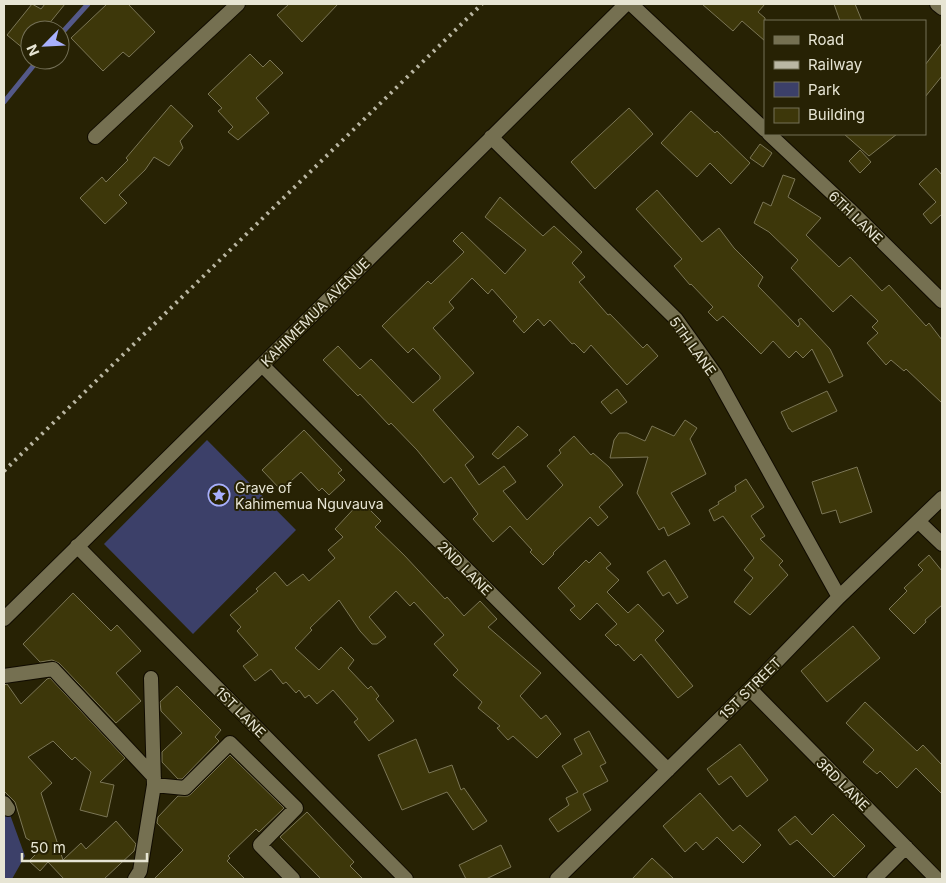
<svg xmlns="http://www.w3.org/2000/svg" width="946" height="883" font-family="Inter,sans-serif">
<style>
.green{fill:#3c4069}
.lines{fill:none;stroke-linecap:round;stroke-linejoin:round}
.stream{stroke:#545989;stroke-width:5}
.building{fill:#3d370a;stroke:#7b7656}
.street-casing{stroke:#100b00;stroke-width:16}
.street{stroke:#757051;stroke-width:14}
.rail{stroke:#bab7a3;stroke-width:4;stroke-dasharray:2.5 5;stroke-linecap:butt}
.labels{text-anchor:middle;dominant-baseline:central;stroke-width:4;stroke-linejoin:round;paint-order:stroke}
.street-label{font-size:14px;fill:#e7e5d4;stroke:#272204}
.poi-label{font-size:14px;fill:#e7e5d4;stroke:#272204;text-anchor:start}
</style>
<rect width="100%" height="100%" fill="#272204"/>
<path class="green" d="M 207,440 L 296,530 L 193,634 L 104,544 Z
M 4,803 L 8,809 L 25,856 L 12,879 L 4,879 Z"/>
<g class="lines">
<path class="stream" d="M 60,35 L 88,4
M 4,102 L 38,60"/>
</g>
<path class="building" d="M 32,4 L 41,9 L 45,4 L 65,4 L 44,30 L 30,30 L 30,54 L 7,35 Z
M 107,4 L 128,4 L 155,32 L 129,57 L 123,52 L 103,71 L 71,38 Z
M 289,4 L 338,4 L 302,42 L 277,15 Z
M 702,4 L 765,4 L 758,12 L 765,18 L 765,41 L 742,21 L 733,31 Z
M 834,4 L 855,4 L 862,21 L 840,21 Z
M 942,43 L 942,76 L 925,97 L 925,65 Z
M 250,54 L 263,67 L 270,60 L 283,73 L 256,98 L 269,113 L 238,140 L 228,132 L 233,127 L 218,111 L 222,108 L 208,94 Z
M 171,105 L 193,126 L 180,141 L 183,148 L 169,166 L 154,157 L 145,170 L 119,195 L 127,203 L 105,224 L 80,198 L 102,177 L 106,182 L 128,160 L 126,158 Z
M 629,108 L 653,134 L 595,189 L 571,162 Z
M 691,111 L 715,133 L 717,131 L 750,163 L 731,184 L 710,163 L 697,177 L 661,143 Z
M 844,134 L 897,134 L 869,156 Z
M 760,144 L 772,153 L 763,167 L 750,158 Z
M 860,150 L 871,162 L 860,173 L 849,161 Z
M 936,168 L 942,175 L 942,214 L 931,224 L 923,214 L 936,202 L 919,184 Z
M 783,175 L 795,179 L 788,197 L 821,218 L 806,235 L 839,267 L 850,257 L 882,291 L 889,285 L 926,326 L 929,323 L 942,340 L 942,403 L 906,369 L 904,371 L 891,360 L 886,365 L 867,343 L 878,333 L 872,327 L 878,321 L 851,295 L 833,312 L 791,268 L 798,260 L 769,232 L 754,223 L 763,202 L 771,206 Z
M 657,190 L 702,242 L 719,228 L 734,248 L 763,277 L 758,286 L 798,327 L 800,324 L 798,320 L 801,318 L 830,349 L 843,376 L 829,383 L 812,349 L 803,358 L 796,351 L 789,358 L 773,341 L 761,354 L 723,316 L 717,321 L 708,312 L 713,307 L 691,284 L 690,285 L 674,266 L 682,259 L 636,209 Z
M 500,197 L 543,236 L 554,226 L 582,252 L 572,263 L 585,277 L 579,282 L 608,315 L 610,314 L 643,348 L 647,344 L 658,356 L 627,385 L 591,345 L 584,353 L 574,343 L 572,344 L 550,320 L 544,326 L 538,319 L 524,333 L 513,321 L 517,317 L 492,289 L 488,294 L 472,278 L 449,302 L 454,308 L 433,328 L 474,373 L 433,410 L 474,457 L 465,465 L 479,485 L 504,466 L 516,482 L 503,491 L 527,520 L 563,485 L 547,466 L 561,453 L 559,450 L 574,436 L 591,455 L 593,453 L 609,467 L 623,485 L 599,507 L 608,517 L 598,526 L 590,517 L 553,553 L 554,554 L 543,565 L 530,552 L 532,550 L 510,526 L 493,542 L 473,519 L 478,514 L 451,477 L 444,483 L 417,450 L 391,423 L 389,425 L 360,394 L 358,396 L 323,360 L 338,346 L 360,369 L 371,359 L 413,403 L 440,379 L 440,376 L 413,348 L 408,353 L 382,326 L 428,281 L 431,284 L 464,252 L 453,241 L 462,232 L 505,274 L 526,250 L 485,217 Z
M 617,389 L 627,402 L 611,414 L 601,402 Z
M 827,391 L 837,411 L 792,432 L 790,429 L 789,429 L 781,412 Z
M 685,420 L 697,428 L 690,439 L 706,474 L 671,493 L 690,524 L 668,536 L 664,527 L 659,530 L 637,493 L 648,457 L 610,458 L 614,440 L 619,433 L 627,433 L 645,441 L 652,426 L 674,436 Z
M 518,426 L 528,435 L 498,459 L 492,454 Z
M 304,430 L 342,470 L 338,473 L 345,480 L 329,495 L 322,488 L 319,491 L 301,472 L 281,490 L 262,470 Z
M 857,467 L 872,512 L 840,523 L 836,510 L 822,514 L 812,482 Z
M 746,479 L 764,507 L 751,516 L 765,536 L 760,539 L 783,561 L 779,565 L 788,575 L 750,615 L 734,602 L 753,578 L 744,570 L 754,558 L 723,516 L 714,521 L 709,510 L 719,504 L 718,502 L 736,491 L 735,486 Z
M 361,501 L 381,521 L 375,527 L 404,555 L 445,599 L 447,597 L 464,616 L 480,601 L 497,619 L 488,627 L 541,673 L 520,696 L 541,719 L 546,715 L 561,734 L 537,758 L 513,736 L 508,740 L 497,728 L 500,726 L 478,708 L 482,702 L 453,675 L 458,670 L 434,644 L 444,635 L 414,602 L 410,606 L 396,591 L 369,617 L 386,637 L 377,644 L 372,644 L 360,631 L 339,600 L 310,628 L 312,630 L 295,648 L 319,670 L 341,647 L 354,660 L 348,668 L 368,689 L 371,686 L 379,696 L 376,699 L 394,721 L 369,741 L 354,722 L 358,719 L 333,690 L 317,704 L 309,695 L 305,698 L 299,690 L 296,693 L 286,682 L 283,684 L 271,669 L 255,681 L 243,666 L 258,655 L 237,631 L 241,627 L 230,615 L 258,591 L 256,589 L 275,572 L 287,586 L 303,574 L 309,581 L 335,558 L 328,550 L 343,537 L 335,529 Z
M 600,552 L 611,564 L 606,568 L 619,580 L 607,592 L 628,613 L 638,604 L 664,631 L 655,640 L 693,686 L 678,698 L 641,654 L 634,661 L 618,644 L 616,646 L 605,635 L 617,624 L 597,603 L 580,620 L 570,610 L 575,606 L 558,588 L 586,560 L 589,563 Z
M 929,555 L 942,571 L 942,605 L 925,620 L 926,622 L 914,634 L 889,609 L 907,591 L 904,588 L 923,570 L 918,565 Z
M 665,560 L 688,597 L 677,604 L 669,592 L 663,596 L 647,572 Z
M 73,593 L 111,631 L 117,625 L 141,651 L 116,673 L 141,701 L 116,723 L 59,663 L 52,660 L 40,662 L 23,644 Z
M 853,626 L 880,658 L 827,702 L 801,671 Z
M 50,678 L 125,758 L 100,782 L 114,785 L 107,817 L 80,810 L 91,772 L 75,757 L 72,760 L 53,741 L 28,757 L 52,783 L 41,793 L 63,860 L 81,843 L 86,849 L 116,821 L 136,844 L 134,851 L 104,879 L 64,879 L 48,862 L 40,871 L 29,861 L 35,855 L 31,841 L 26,838 L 15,802 L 4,791 L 4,685 L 7,684 L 21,704 L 47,679 Z
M 177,686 L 221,730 L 215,737 L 219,741 L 182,779 L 178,779 L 162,762 L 162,752 L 182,733 L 161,711 L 160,702 Z
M 865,702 L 917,751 L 923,745 L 942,765 L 942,794 L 916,768 L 897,788 L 880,771 L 877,774 L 863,762 L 874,750 L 846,723 Z
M 589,731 L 606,763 L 600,766 L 608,781 L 583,794 L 591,810 L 558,832 L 549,819 L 569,805 L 566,798 L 578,792 L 562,766 L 582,754 L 574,739 Z
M 416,739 L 429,773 L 452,765 L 461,790 L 464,788 L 487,821 L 473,830 L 447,792 L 402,810 L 378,755 Z
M 740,744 L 768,780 L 747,797 L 731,776 L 719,785 L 707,769 Z
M 230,755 L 284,808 L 259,832 L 256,829 L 228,856 L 230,858 L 227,861 L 245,879 L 154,879 L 183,850 L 157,823 L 158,817 L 178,796 L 188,796 L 191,794 Z
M 700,793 L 733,831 L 740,825 L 761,845 L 743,863 L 717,837 L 703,850 L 696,842 L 685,852 L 663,826 Z
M 307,812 L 354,862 L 350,866 L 363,879 L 321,879 L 280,837 Z
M 833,814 L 865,846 L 834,877 L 797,840 L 790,845 L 778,830 L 795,816 L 812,835 Z
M 501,845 L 511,867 L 486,879 L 466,879 L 459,865 Z
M 652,858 L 674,879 L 632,879 Z"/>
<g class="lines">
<g class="street-casing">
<path id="street" d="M 631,4 L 765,130
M 937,4 L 942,8
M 769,134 L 849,209 L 942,301
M 95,137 L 238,4
M 491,137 L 676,319 L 715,374 L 839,597
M 262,365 L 668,770
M 919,522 L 942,544
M 77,546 L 406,879
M 4,619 L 262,365 L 626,4
M 4,676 L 53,669 L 154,777
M 750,689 L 937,879
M 154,785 L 185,788 L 230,743 L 296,808 L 260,845 L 293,879
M 4,803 L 8,809
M 135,879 L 140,871 L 154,785 L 151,678
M 557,879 L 750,689 L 839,597 L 942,498
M 874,879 L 906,847"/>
</g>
<use href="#street" class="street"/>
<path class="rail" d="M 4,471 L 482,4"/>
</g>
<defs>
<g id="sight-ring" transform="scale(1.125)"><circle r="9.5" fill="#272204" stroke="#a8b0fc" stroke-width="1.5"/><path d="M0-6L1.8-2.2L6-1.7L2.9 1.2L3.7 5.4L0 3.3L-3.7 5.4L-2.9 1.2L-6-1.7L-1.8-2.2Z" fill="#a8b0fc"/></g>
</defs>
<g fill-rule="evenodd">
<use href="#sight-ring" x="219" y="495"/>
</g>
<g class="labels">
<g class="street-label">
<text transform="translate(856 217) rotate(44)">6TH LANE</text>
<text transform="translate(315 312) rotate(-45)">KAHIMEMUA AVENUE</text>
<text transform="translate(693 346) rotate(54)">5TH LANE</text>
<text transform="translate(465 568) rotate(45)">2ND LANE</text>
<text transform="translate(750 688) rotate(-45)">1ST STREET</text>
<text transform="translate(241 712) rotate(45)">1ST LANE</text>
<text transform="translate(843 784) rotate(45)">3RD LANE</text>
</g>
<g class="poi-label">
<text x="235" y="487">Grave of<tspan x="235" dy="16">Kahimemua Nguvauva</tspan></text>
</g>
</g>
<rect width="946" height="883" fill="none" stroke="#e7e5d4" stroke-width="10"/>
<rect x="764" y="20" width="162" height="115" fill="#272204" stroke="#747057"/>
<rect x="774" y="36" width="25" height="8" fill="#757051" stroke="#747057"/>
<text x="808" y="45" font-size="15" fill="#e7e5d4">Road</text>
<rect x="774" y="61" width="25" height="8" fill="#bab7a3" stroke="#747057"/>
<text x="808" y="70" font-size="15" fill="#e7e5d4">Railway</text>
<rect x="774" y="82" width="25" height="15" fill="#3c4069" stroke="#747057"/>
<text x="808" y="95" font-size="15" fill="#e7e5d4">Park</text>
<rect x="774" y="108" width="25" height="15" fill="#3d370a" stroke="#747057"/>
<text x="808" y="120" font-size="15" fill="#e7e5d4">Building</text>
<g transform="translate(45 45) rotate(246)"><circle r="24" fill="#272204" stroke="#747057"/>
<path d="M0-4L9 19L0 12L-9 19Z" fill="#a8b0fc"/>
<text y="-8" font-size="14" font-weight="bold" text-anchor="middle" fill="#e7e5d4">N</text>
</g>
<path d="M22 853v8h125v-8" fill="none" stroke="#e7e5d4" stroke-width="2.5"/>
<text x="30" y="853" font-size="15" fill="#e7e5d4" stroke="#272204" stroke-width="4" paint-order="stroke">50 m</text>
</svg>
